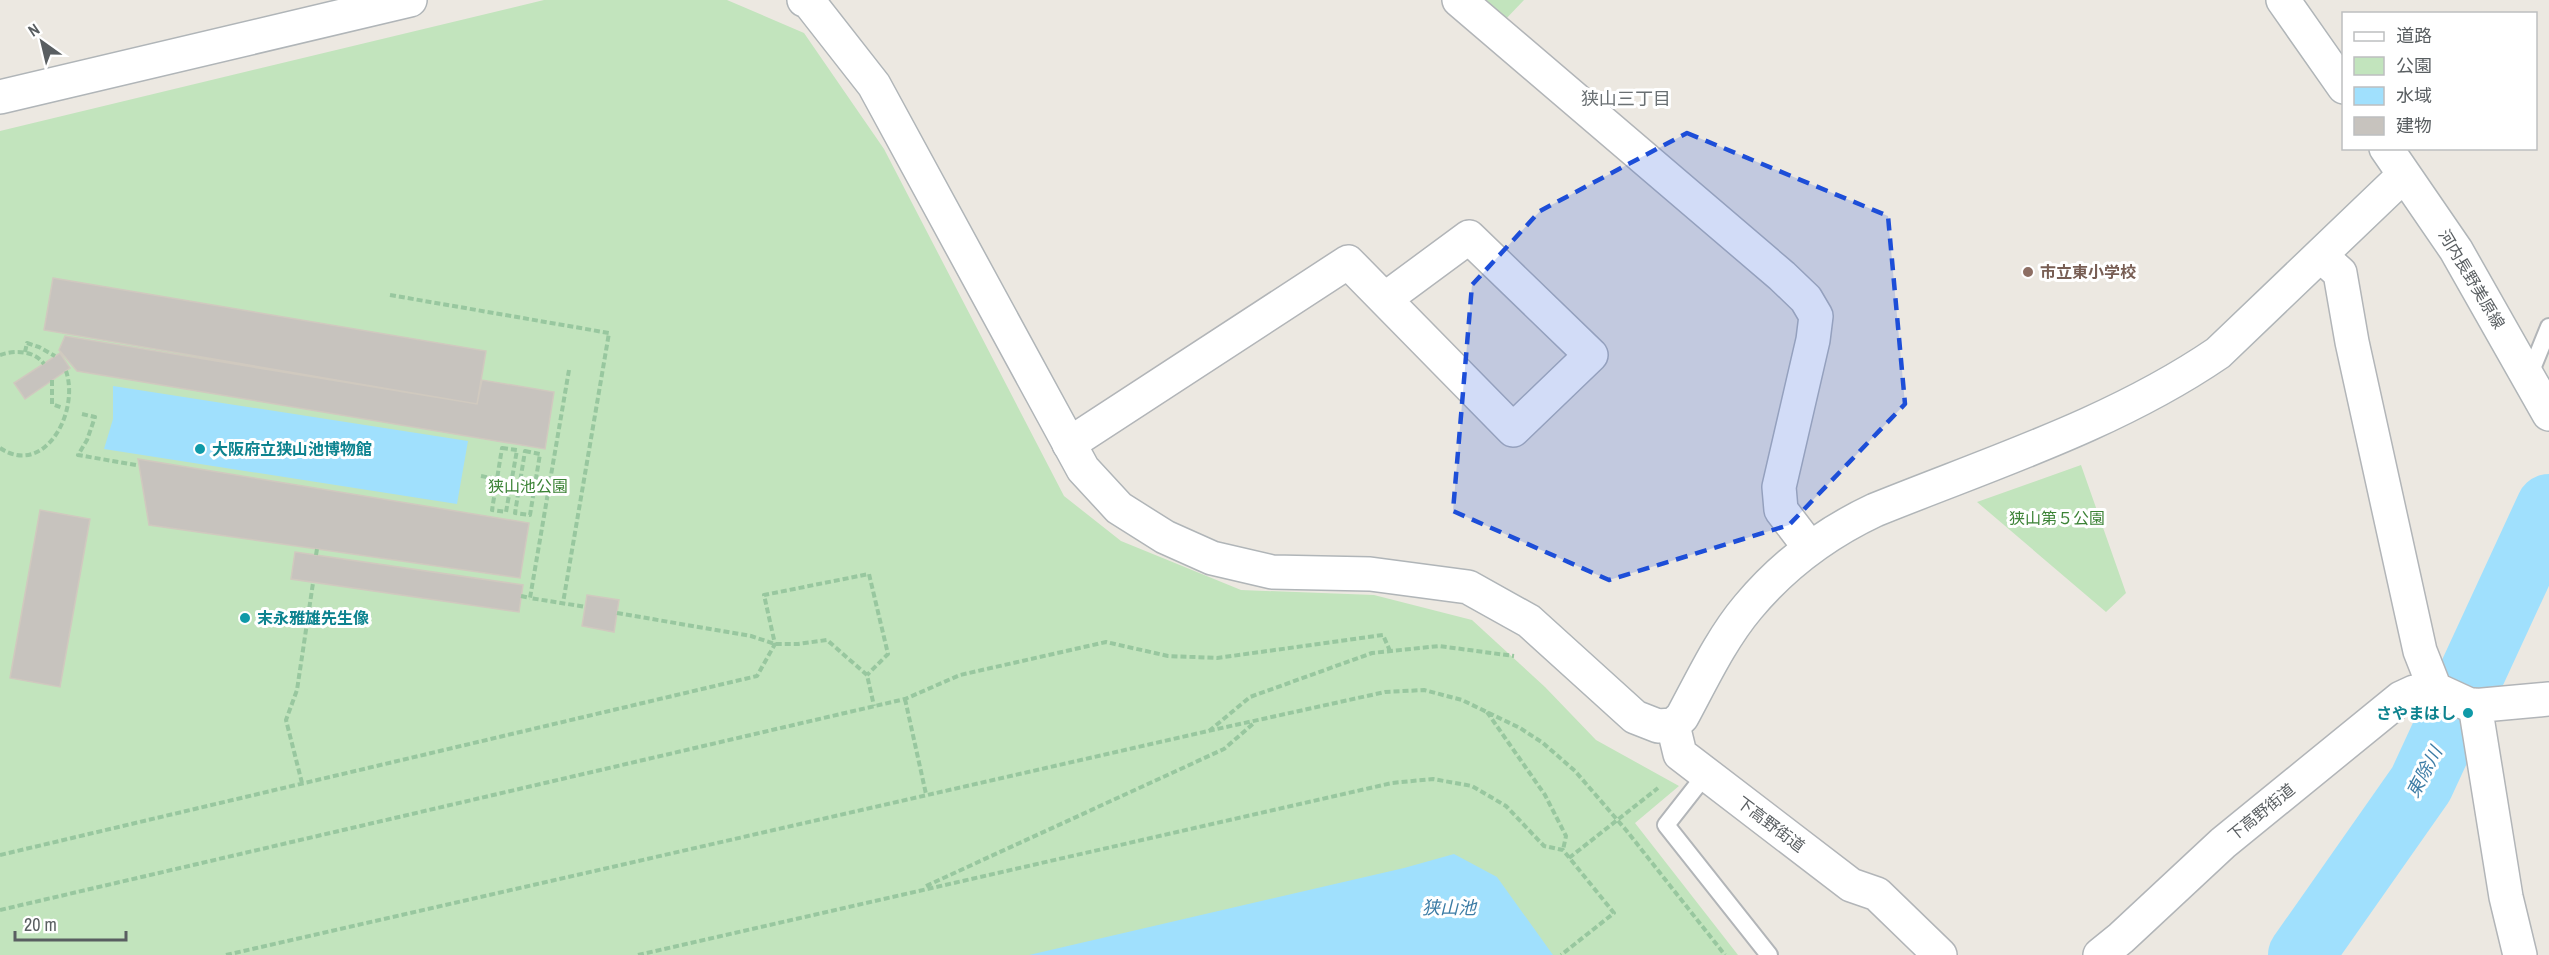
<svg xmlns="http://www.w3.org/2000/svg" width="2549" height="955" font-family="'Archivo Narrow','Noto Sans JP',sans-serif">
<style>
.green{fill:#c2e4bd}
.water{fill:#a0e0fd}
.lines{fill:none;stroke-linecap:round;stroke-linejoin:round}
.river{stroke:#a0e0fd;stroke-width:66}
.building{fill:#c7c3be;stroke:#d0c9bf;stroke-width:1.5}
.lane-casing{stroke:#b2b5b8;stroke-width:20}
.street-casing{stroke:#b2b5b8;stroke-width:36}
.secondary-casing{stroke:#b0b5b8;stroke-width:36}
.path{stroke:#98c79f;stroke-width:4;stroke-dasharray:6 3;stroke-linecap:butt}
.lane{stroke:#fff;stroke-width:16}
.street{stroke:#fff;stroke-width:33}
.secondary{stroke:#fff;stroke-width:33}
.marked{fill:#1d4ed8;fill-opacity:0.2;stroke:#1d4ed8;stroke-width:4.5;stroke-dasharray:12 8;stroke-linejoin:round}
.education-dot{fill:#8d6e63;stroke:#fff;stroke-width:2}
.culture-dot{fill:#0f9aa8;stroke:#fff;stroke-width:2}
.labels{text-anchor:middle;dominant-baseline:central;stroke-width:6;stroke-linejoin:round;paint-order:stroke}
.education-label{font-size:16px;font-weight:bold;fill:#785e54;stroke:#fff;text-anchor:start}
.street-label{font-size:16px;fill:#595e61;stroke:#fff}
.culture-label{font-size:16px;font-weight:bold;fill:#0d838f;stroke:#fff;text-anchor:start}
.park-label{font-size:16px;fill:#3c8336;stroke:#fff}
.neighbourhood-label{font-size:18px;fill:#6a7073;stroke:#fff}
.water-label{font-size:18px;font-style:italic;fill:#3c7ca5;stroke:#fff}
</style>
<rect width="100%" height="100%" fill="#ece8e1"/>
<path class="green" d="M 544,0 L 727,0 L 804,33 L 884,149 L 1064,496 L 1121,541 L 1241,590 L 1374,595 L 1472,620 L 1545,687 L 1596,740 L 1679,786 L 1635,823 L 1738,955 L 0,955 L 0,131 Z
M 1475,0 L 1524,0 L 1502,23 Z
M 2081,465 L 2126,593 L 2106,612 L 1977,502 Z"/>
<path class="water" d="M 113,386 L 468,441 L 457,504 L 104,449 L 113,419 Z
M 1454,854 L 1497,877 L 1553,955 L 1029,955 L 1404,868 Z"/>
<g class="lines">
<path class="river" d="M 2301,955 L 2421,784 L 2549,507"/>
</g>
<path class="building" d="M 53,278 L 486,351 L 477,404 L 44,330 Z
M 65,336 L 477,404 L 482,380 L 554,392 L 545,449 L 77,371 L 59,350 Z
M 60,353 L 70,368 L 25,399 L 14,383 Z
M 138,459 L 529,523 L 520,578 L 149,525 Z
M 40,510 L 90,519 L 60,687 L 10,678 Z
M 295,552 L 523,585 L 519,612 L 291,579 Z
M 587,595 L 619,600 L 614,632 L 582,626 Z"/>
<g class="lines">
<g class="lane-casing">
<path id="lane" d="M 2529,376 L 2549,327
M 1706,774 L 1666,825 L 1769,955"/>
</g>
<g class="street-casing">
<path id="street" d="M 1459,0 L 1782,276 L 1806,299 L 1816,316 L 1813,340 L 1779,487 L 1781,510 L 1810,548
M 2321,256 L 2340,273 L 2352,342 L 2420,651 L 2435,689 L 2472,706 L 2549,699
M 1069,444 L 1348,262 L 1513,430 L 1591,355 L 1469,237 L 1385,299
M 2475,705 L 2506,897 L 2520,955
M 1673,725 L 1680,754 L 1851,885 L 1877,894 L 1940,955
M 2100,955 L 2121,938 L 2223,843 L 2401,698 L 2414,692 L 2435,689"/>
</g>
<g class="secondary-casing">
<path id="secondary" d="M 804,0 L 809,2 L 874,85 L 1083,469 L 1119,508 L 1165,537 L 1212,558 L 1272,572 L 1370,574 L 1468,587 L 1529,621 L 1635,717 L 1658,726 L 1673,725 L 1682,717 C 1702,680 1721,639 1748,607 C 1783,565 1826,533 1875,510 C 1991,463 2114,424 2218,353 L 2404,175
M 2283,0 L 2344,87
M 0,97 L 410,0
M 2386,148 L 2456,250 L 2549,414"/>
</g>
<path class="path" d="M 390,295 L 609,333 L 563,603
M 25,352 L 27,343 L 39,347 L 55,356
M 0,355 C 14,350 34,350 44,364
M 569,370 L 530,598 L 586,607
M 52,380 L 52,404 L 63,408
M 82,414 L 95,417 L 87,440 L 78,455 L 136,465
M 0,448 C 45,478 80,411 66,371
M 502,448 L 517,450 L 506,512 L 492,510 Z
M 525,451 L 540,454 L 530,515 L 515,513 Z
M 481,476 L 497,479
M 535,485 L 548,487
M 316,555 L 317,549
M 521,596 L 530,598
M 617,613 L 751,636 L 775,644 L 798,644 L 827,640 L 867,675 L 874,706
M 905,699 L 926,794
M 1487,712 L 1545,795 L 1566,836 L 1563,850
M 1209,731 L 1250,697 L 1372,653 L 1439,646 L 1514,656
M 302,783 L 286,720 L 297,690 L 313,583
M 0,855 L 757,676 L 775,644 L 764,595 L 869,574 L 888,654 L 867,675
M 1569,858 L 1658,788
M 926,886 L 1224,749 L 1254,723
M 0,910 L 905,699 L 960,675 L 1106,642 L 1168,656 L 1217,658 L 1383,635 L 1390,651
M 226,955 L 1208,731 L 1385,692 L 1424,690 L 1462,700 L 1520,728 L 1543,743 L 1575,771 L 1626,830 L 1725,955
M 638,955 L 1392,783 L 1433,779 L 1472,786 L 1506,806 L 1544,846 L 1563,850 L 1614,913 L 1561,955"/>
<use href="#lane" class="lane"/>
<use href="#street" class="street"/>
<use href="#secondary" class="secondary"/>
</g>
<path class="marked" d="M 1687,133 L 1888,216 L 1905,404 L 1789,525 L 1609,580 L 1453,511 L 1472,285 L 1540,211 Z"/>
<circle class="education-dot" cx="2028" cy="272" r="6"/>
<g class="culture-dot">
<circle cx="200" cy="449" r="6"/>
<circle cx="245" cy="618" r="6"/>
<circle cx="2468" cy="713" r="6"/>
</g>
<g class="labels">
<g class="education-label">
<text x="2040" y="272">市立東小学校</text>
</g>
<g class="street-label">
<text transform="translate(2472 279) rotate(59)">河内長野美原線</text>
<text transform="translate(2261 812) rotate(-39)">下高野街道</text>
<text transform="translate(1771 824) rotate(37)">下高野街道</text>
</g>
<g class="culture-label">
<text x="212" y="449">大阪府立狭山池博物館</text>
<text x="257" y="618">末永雅雄先生像</text>
<text x="2456" y="713" text-anchor="end">さやまはし</text>
</g>
<g class="park-label">
<text x="528" y="486">狭山池公園</text>
<text x="2057" y="518">狭山第５公園</text>
</g>
<g class="neighbourhood-label">
<text x="1626" y="98">狭山三丁目</text>
</g>
<g class="water-label">
<text transform="translate(2424 772) rotate(-62)">東除川</text>
<text x="1449" y="907">狭山池</text>
</g>
</g>
<rect x="2342" y="12" width="195" height="138" fill="#ffffff" stroke="#bdbfc0" stroke-width="1.5"/>
<rect x="2354" y="32" width="30" height="9" fill="#ffffff" stroke="#bdbfc0" stroke-width="1.5"/>
<text x="2396" y="42" font-size="18" fill="#595e61">道路</text>
<rect x="2354" y="57" width="30" height="18" fill="#c2e4bd" stroke="#bdbfc0" stroke-width="1.5"/>
<text x="2396" y="72" font-size="18" fill="#595e61">公園</text>
<rect x="2354" y="87" width="30" height="18" fill="#a0e0fd" stroke="#bdbfc0" stroke-width="1.5"/>
<text x="2396" y="102" font-size="18" fill="#595e61">水域</text>
<rect x="2354" y="117" width="30" height="18" fill="#c7c3be" stroke="#bdbfc0" stroke-width="1.5"/>
<text x="2396" y="132" font-size="18" fill="#595e61">建物</text>
<g transform="translate(42 42) rotate(326)" stroke="#ffffff" stroke-width="4.5" paint-order="stroke">
<path d="M0-4.5L10 22L0 15L-10 22Z" fill="#595e61"/>
<text y="-9" font-size="16" font-weight="bold" text-anchor="middle" fill="#595e61">N</text>
</g>
<path d="M15 931v9h111v-9" fill="none" stroke="#595e61" stroke-width="3"/>
<text x="24" y="931" font-size="18" fill="#595e61" stroke="#ffffff" stroke-width="4.5" paint-order="stroke">20 m</text>
</svg>
